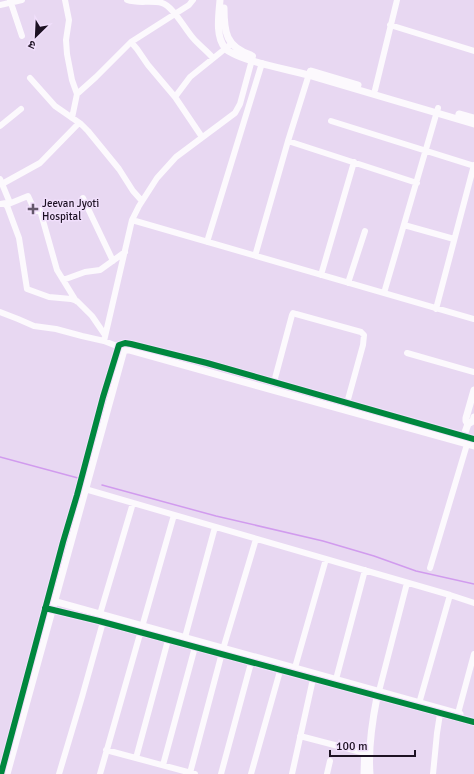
<svg xmlns="http://www.w3.org/2000/svg" width="474" height="774" font-family="Signika,'Noto Sans Devanagari',sans-serif">
<style>
.lines{fill:none;stroke-linecap:round;stroke-linejoin:round}
.stream{stroke:#d19bee;stroke-width:1.5}
.minor{stroke:#fcf9fd;stroke-width:6}
.tertiary{stroke:#fcf9fd;stroke-width:7}
.cycleway-casing{stroke:#f1dffc;stroke-width:8}
.cycleway{stroke:#00873e;stroke-width:6}
.poi-dot{fill:#64576b;stroke:#f1dffc;stroke-width:1.5}
.labels{text-anchor:middle;dominant-baseline:central;stroke-width:3;stroke-linejoin:round;paint-order:stroke}
.poi-label{font-size:11px;fill:#1d1223;stroke:#f1dffc;text-anchor:start}
</style>
<rect width="100%" height="100%" fill="#e8d8f2"/>
<g class="lines">
<path class="stream" d="M 0,457 L 78,478
M 102,485 L 216,516 L 323,541 L 374,556 L 416,571 L 474,584"/>
<path class="minor" d="M 10,0 L 22,36
M 65,0 L 69,20 L 66,40 L 67,54 L 72,80 L 77,94 L 72,118
M 127,0 C 139,4 150,0 162,3 C 173,6 185,29 193,38 C 199,45 207,51 213,58
M 0,5 L 22,0
M 390,25 L 474,51
M 131,42 L 137,49 L 148,65 L 175,97 L 202,137
M 30,78 L 55,106 L 81,124 L 88,131 L 119,169 L 133,191 L 142,201
M 375,90 L 397,0
M 77,94 L 96,77 L 131,42 L 189,5 L 193,0
M 175,97 L 190,77 L 231,44
M 331,121 L 474,166
M 0,126 L 21,109
M 288,141 L 417,183
M 0,179 L 10,203
M 2,184 L 40,163 L 79,123
M 83,198 L 113,261
M 0,204 L 6,203 L 19,238 L 27,289 L 49,297 L 71,299 L 77,301 L 92,316 L 105,335
M 6,205 L 28,196 L 35,211 L 40,210 L 57,270 L 76,301
M 132,220 L 474,319
M 404,225 L 454,239
M 207,242 L 262,63
M 255,256 L 288,141 L 310,71
M 321,275 L 354,162
M 63,280 L 85,272 L 100,270 L 125,252
M 348,283 L 365,231
M 384,293 L 438,108
M 436,309 L 474,165
M 0,312 L 18,319 L 34,326 L 56,329 L 82,336 L 104,341 L 122,348
M 104,341 L 132,220 L 139,206 L 157,178 L 176,157 L 235,113 L 240,104 L 253,56
M 407,353 L 474,372
M 274,382 L 292,315 L 293,313 L 296,314 L 361,332 L 364,335 L 363,345 L 347,403
M 85,489 L 450,595 L 474,603
M 430,568 L 468,441
M 100,614 L 133,503
M 184,641 L 215,527
M 294,671 L 326,559
M 335,683 L 365,570
M 378,695 L 407,583
M 418,707 L 450,595
M 457,717 L 474,654
M 300,736 L 365,753
M 106,750 L 195,774
M 136,758 L 168,640
M 163,765 L 195,647
M 190,773 L 223,649 L 256,539
M 59,774 L 82,697 L 103,622
M 100,774 L 174,515
M 221,774 L 251,663
M 251,774 L 280,671
M 292,774 L 313,679
M 327,774 L 330,761
M 433,774 L 437,733 L 440,714"/>
<path class="tertiary" d="M 220,0 C 219,14 215,36 225,48 C 235,60 291,70 308,75 C 363,91 419,108 474,124
M 224,8 C 224,32 226,47 251,55
M 311,71 L 358,85
M 459,114 L 474,118
M 468,424 L 466,421 L 466,418 L 474,390
M 463,438 L 468,424 L 473,421 L 474,417
M 50,600 L 460,714
M 49,609 L 99,621 L 474,722
M 1,774 L 63,542 L 77,495 L 103,397 L 119,345 L 125,343 L 131,344 L 207,363 L 474,439
M 7,774 L 124,350 L 129,350 L 474,446
M 364,774 L 365,746
M 370,774 C 368,749 372,722 377,697"/>
<g class="cycleway-casing">
<path id="cycleway" d="M 45,608 L 99,621 L 474,722
M 1,774 L 63,542 L 77,495 L 103,397 L 119,345 L 125,343 L 131,344 L 207,363 L 474,439"/>
</g>
<use href="#cycleway" class="cycleway"/>
</g>
<path class="poi-dot" d="M31 203h4v4h4v4h-4v4h-4v-4h-4v-4h4z"/>
<g class="labels">
<g class="poi-label">
<text x="42" y="203">Jeevan Jyoti<tspan x="42" dy="13">Hospital</tspan></text>
</g>
</g>
<g transform="translate(36 36) rotate(204)" stroke="#f1dffc" stroke-width="3" paint-order="stroke">
<path d="M0-3L7 15L0 10L-7 15Z" fill="#1d1223"/>
<text y="-6" font-size="11" font-weight="bold" text-anchor="middle" fill="#1d1223">उ</text>
</g>
<path d="M330 750v6h85v-6" fill="none" stroke="#1d1223" stroke-width="2"/>
<text x="336" y="750" font-size="12" fill="#1d1223" stroke="#f1dffc" stroke-width="3" paint-order="stroke">100 m</text>
</svg>
